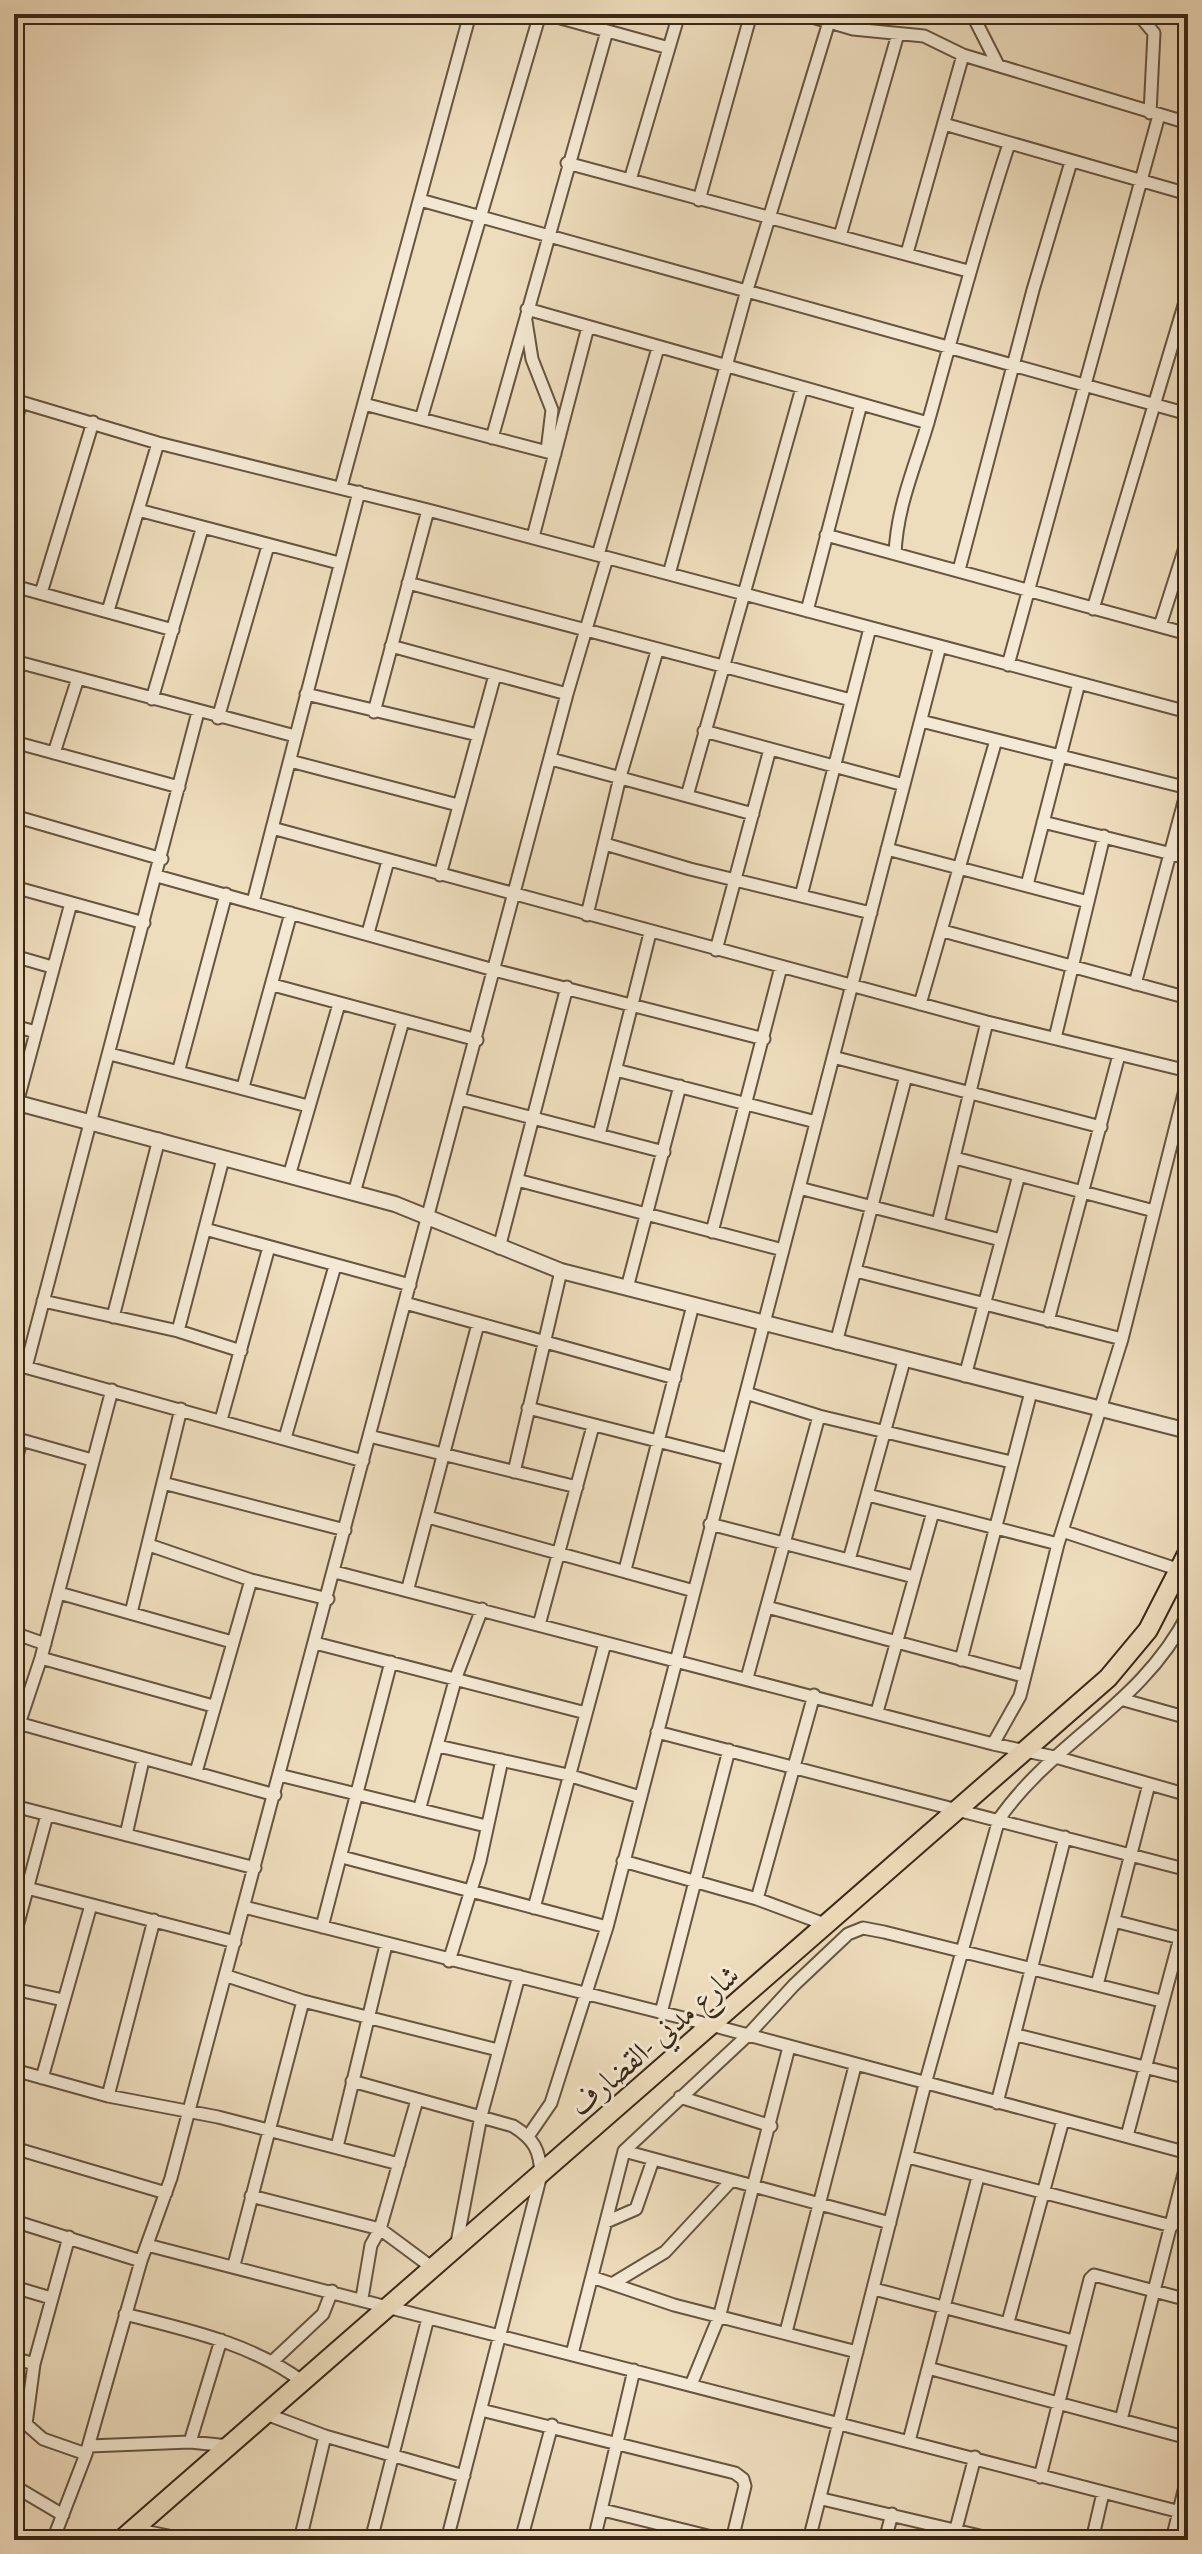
<svg xmlns="http://www.w3.org/2000/svg" width="1202" height="2554" font-family="'EB Garamond',Amiri,serif">
<style>
.lines{fill:none;stroke-linecap:round;stroke-linejoin:round}
.minor-casing{stroke:#665540;stroke-width:15}
.tertiary-casing{stroke:#665540;stroke-width:18}
.trunk-casing{stroke:#392817;stroke-width:22}
.minor{stroke:#f4e9d4;stroke-width:11}
.tertiary{stroke:#f4e9d4;stroke-width:14}
.trunk{stroke:#eeddbd;stroke-width:18}
.labels{text-anchor:middle;dominant-baseline:central;stroke-width:6;stroke-linejoin:round;paint-order:stroke}
.street-label{font-size:30px;fill:#392817;stroke:#f4e9d4}
</style>
<rect width="100%" height="100%" fill="#eeddbd"/>
<filter id="stains"><feTurbulence type="fractalNoise" baseFrequency=".0025" numOctaves="4"/><feColorMatrix values="0 0 0 0 .2 0 0 0 0 .09 0 0 0 0 .02 0 0 0 .5 -.17"/></filter>
<radialGradient id="worn" r=".72"><stop offset=".6" stop-color="#630" stop-opacity="0"/><stop offset="1" stop-color="#630" stop-opacity=".3"/></radialGradient>
<g class="lines">
<g class="minor-casing">
<path id="minor" d="M 546,14 L 669,48
M 802,14 L 853,29 L 924,36 L 963,55 L 1188,123
M 972,14 L 998,65
M 1138,14 L 1154,33 L 1150,113
M 944,124 L 1188,194
M 567,163 L 968,271
M 630,180 L 679,14
M 420,200 L 1188,414
M 699,200 L 751,14
M 840,236 L 898,34
M 907,253 L 963,55
M 527,309 L 928,423
M 526,321 L 532,359 L 552,410 L 547,451
M 14,400 L 158,443 L 428,510 L 1188,712
M 364,404 L 555,454
M 421,419 L 540,14
M 14,427 L 21,402
M 492,438 L 607,31
M 341,487 L 470,14
M 138,510 L 339,563
M 826,535 L 1188,634
M 533,537 L 588,327
M 895,554 C 897,505 916,465 929,419 C 955,326 979,235 1009,144
M 598,555 L 658,348
M 959,570 L 1033,290 L 1071,162
M 669,574 L 747,290 L 829,22
M 408,583 L 851,700
M 14,586 L 173,630
M 41,593 L 93,422
M 1093,609 L 1188,292
M 108,611 L 158,443
M 807,611 L 861,404
M 1160,626 L 1188,538
M 391,646 L 567,694
M 14,661 L 295,736
M 1008,665 L 1159,115
M 306,694 L 478,735
M 152,699 L 202,529
M 374,712 L 428,510
M 218,718 L 268,546
M 921,721 L 1188,788
M 704,731 L 904,785
M 14,742 L 179,787
M 54,753 L 78,678
M 551,759 L 753,814
M 290,761 L 458,805
M 687,796 L 802,388
M 14,816 L 162,859
M 1043,822 L 1188,858
M 272,828 L 987,1022 L 1188,1071
M 605,844 L 690,869 L 871,913
M 887,849 L 1088,902
M 440,875 L 495,675
M 157,876 L 494,970 L 764,1039
M 1027,885 L 1079,683
M 14,887 L 144,923
M 801,896 L 870,628
M 253,902 L 359,492
M 587,915 L 620,777 L 657,651
M 943,931 L 1188,998
M 368,933 L 388,861
M 716,950 L 770,749
M 14,956 L 52,967
M 1135,984 L 1188,787
M 273,985 L 477,1040
M 920,1004 L 996,740
M 14,1026 L 36,1032
M 1055,1038 L 1104,836
M 110,1054 L 308,1106
M 833,1057 L 1101,1127
M 179,1069 L 226,894
M 616,1070 L 816,1122
M 243,1087 L 291,913
M 460,1099 L 664,1152
M 17,1103 L 71,903
M 599,1135 L 650,933
M 955,1158 L 1154,1211
M 289,1176 L 339,1004
M 517,1180 L 783,1250
M 799,1188 L 1001,1240
M 354,1193 L 403,1021
M 938,1223 L 987,1022
M 205,1229 L 410,1285
M 712,1232 L 781,967
M 499,1248 L 567,987
M 856,1271 L 1122,1339
M 627,1288 L 680,1086
M 43,1301 L 178,1331 L 241,1351
M 405,1303 L 675,1378
M 113,1317 L 159,1139
M 1048,1321 L 1119,1055
M 178,1331 L 223,1159
M 836,1343 L 906,1076
M 14,1364 L 363,1461
M 26,1367 L 198,712
M 965,1376 L 1019,1175
M 746,1393 L 819,1416 L 1011,1462
M 528,1408 L 728,1459
M 221,1420 L 269,1247
M 369,1436 L 577,1487
M 14,1438 L 92,1460
M 285,1438 L 335,1266
M 14,1469 L 21,1440
M 514,1472 L 561,1271
M 163,1483 L 345,1530
M 868,1495 L 1058,1544
M 428,1517 L 694,1591
M 710,1524 L 914,1577
M 1062,1531 L 1180,1570
M 149,1545 L 251,1580 L 328,1599
M 849,1560 L 904,1361
M 625,1570 L 693,1305
M 335,1572 L 993,1744 L 1059,1758 L 1188,1795
M 408,1588 L 478,1324
M 59,1593 L 232,1642
M 767,1607 L 1023,1676
M 131,1613 L 181,1409
M 539,1625 L 593,1426
M 14,1633 L 45,1644
M 1176,1638 L 1188,1642
M 315,1643 L 586,1713
M 41,1658 L 213,1706
M 961,1660 L 1031,1392
M 747,1678 L 819,1416
M 1124,1700 L 1188,1718
M 877,1712 L 933,1512
M 18,1723 L 275,1795
M 657,1732 L 1188,1870
M 14,1739 L 41,1658 L 112,1390
M 993,1744 L 1020,1696 L 1058,1544 L 1122,1339 L 1188,1078
M 438,1746 L 568,1775 L 640,1797
M 196,1772 L 251,1580
M 279,1775 L 486,1826
M 14,1806 L 255,1868
M 420,1807 L 456,1677 L 482,1609
M 126,1835 L 143,1760
M 342,1857 L 607,1927
M 623,1861 L 757,1899 L 827,1925
M 27,1888 L 235,1942
M 757,1899 L 814,1695
M 244,1907 L 711,2025 L 1188,2153
M 534,1908 L 605,1643
M 1114,1921 L 1188,1940
M 322,1927 L 391,1662
M 14,1938 L 47,1815
M 449,1961 L 480,1861 L 502,1760
M 227,1976 L 303,2001 L 498,2050
M 1097,1985 L 1149,1784
M 14,1989 L 63,2000
M 661,2013 L 729,1750
M 1017,2035 L 1188,2078
M 14,2070 L 108,2096 L 218,2117 L 399,2164
M 42,2078 L 91,1905
M 352,2081 L 513,2126 C 534,2139 540,2150 541,2175 L 447,2540
M 108,2096 L 154,1920
M 680,2097 L 771,2126
M 997,2103 L 1065,1837
M 529,2135 L 551,2103 L 607,1927 L 940,646
M 1127,2136 L 1180,1938
M 337,2147 L 386,1945
M 14,2148 L 166,2193
M 624,2151 L 890,2223
M 908,2157 L 1172,2226
M 251,2196 L 380,2229 L 434,2269
M 14,2221 L 141,2261 L 171,2178 L 567,694 L 607,558
M 606,2222 L 636,2209 L 653,2160
M 69,2237 L 34,2364 L 26,2424 L 43,2439 L 86,2454
M 147,2245 L 1188,2514
M 456,2248 L 481,2116 L 519,1976
M 234,2265 L 303,2001
M 592,2277 L 674,2305 L 857,2352
M 612,2284 L 665,2252 L 730,2182
M 14,2287 L 51,2298
M 874,2289 L 1073,2341
M 362,2298 L 371,2245 L 380,2229 L 417,2100
M 125,2314 C 187,2330 251,2343 303,2382
M 1008,2322 L 1063,2120
M 786,2332 L 855,2066
M 572,2354 L 624,2151 L 748,2035 L 794,1985 L 848,1934 L 863,1928 L 884,1932 L 1161,2001
M 14,2358 L 34,2364
M 274,2360 L 323,2314 L 332,2291
M 928,2368 L 1188,2438
M 691,2385 L 720,2314 L 789,2047
M 481,2410 L 735,2473 L 743,2479 L 745,2486 L 732,2540
M 266,2414 L 325,2436 L 464,2476
M 1121,2420 L 1188,2158
M 909,2441 L 978,2177
M 190,2442 L 221,2340
M 89,2446 L 190,2442 L 229,2446
M 1040,2477 L 1090,2279 L 1094,2275 L 1188,2300
M 14,2486 L 63,2515
M 822,2499 L 997,2540
M 603,2510 L 724,2540
M 134,2529 L 188,2540
M 53,2540 L 86,2454 L 141,2261
M 300,2540 L 325,2436
M 371,2540 L 428,2318
M 521,2540 L 552,2425
M 594,2540 L 634,2370
M 664,2540 L 668,2527
M 809,2540 L 925,2084 L 999,1819 C 1053,1741 1142,1705 1188,1614
M 885,2540 L 892,2514
M 953,2540 L 975,2457
M 1092,2540 L 1103,2493
M 1172,2540 L 1188,2474"/>
</g>
<g class="tertiary-casing">
<path id="tertiary" d="M 14,1102 L 395,1204 L 561,1271 L 1188,1431"/>
</g>
<g class="trunk-casing">
<path id="trunk" d="M 121,2540 L 1108,1678 L 1148,1630 L 1188,1552"/>
</g>
<use href="#minor" class="minor"/>
<use href="#tertiary" class="tertiary"/>
<use href="#trunk" class="trunk"/>
</g>
<g class="labels">
<g class="street-label">
<text transform="translate(654 2040) rotate(-41)">شارع مدني -القضارف</text>
</g>
</g>
<rect width="1202" height="2554" fill="none" stroke="#eeddbd" stroke-width="48"/>
<rect x="16" y="16" width="1170" height="2522" fill="none" stroke="#392817" stroke-width="4"/>
<rect x="24" y="24" width="1154" height="2506" fill="none" stroke="#392817" stroke-width="2"/>
<rect width="100%" height="100%" filter="url(#stains)"/>
<rect width="100%" height="100%" fill="url(#worn)"/>
</svg>
